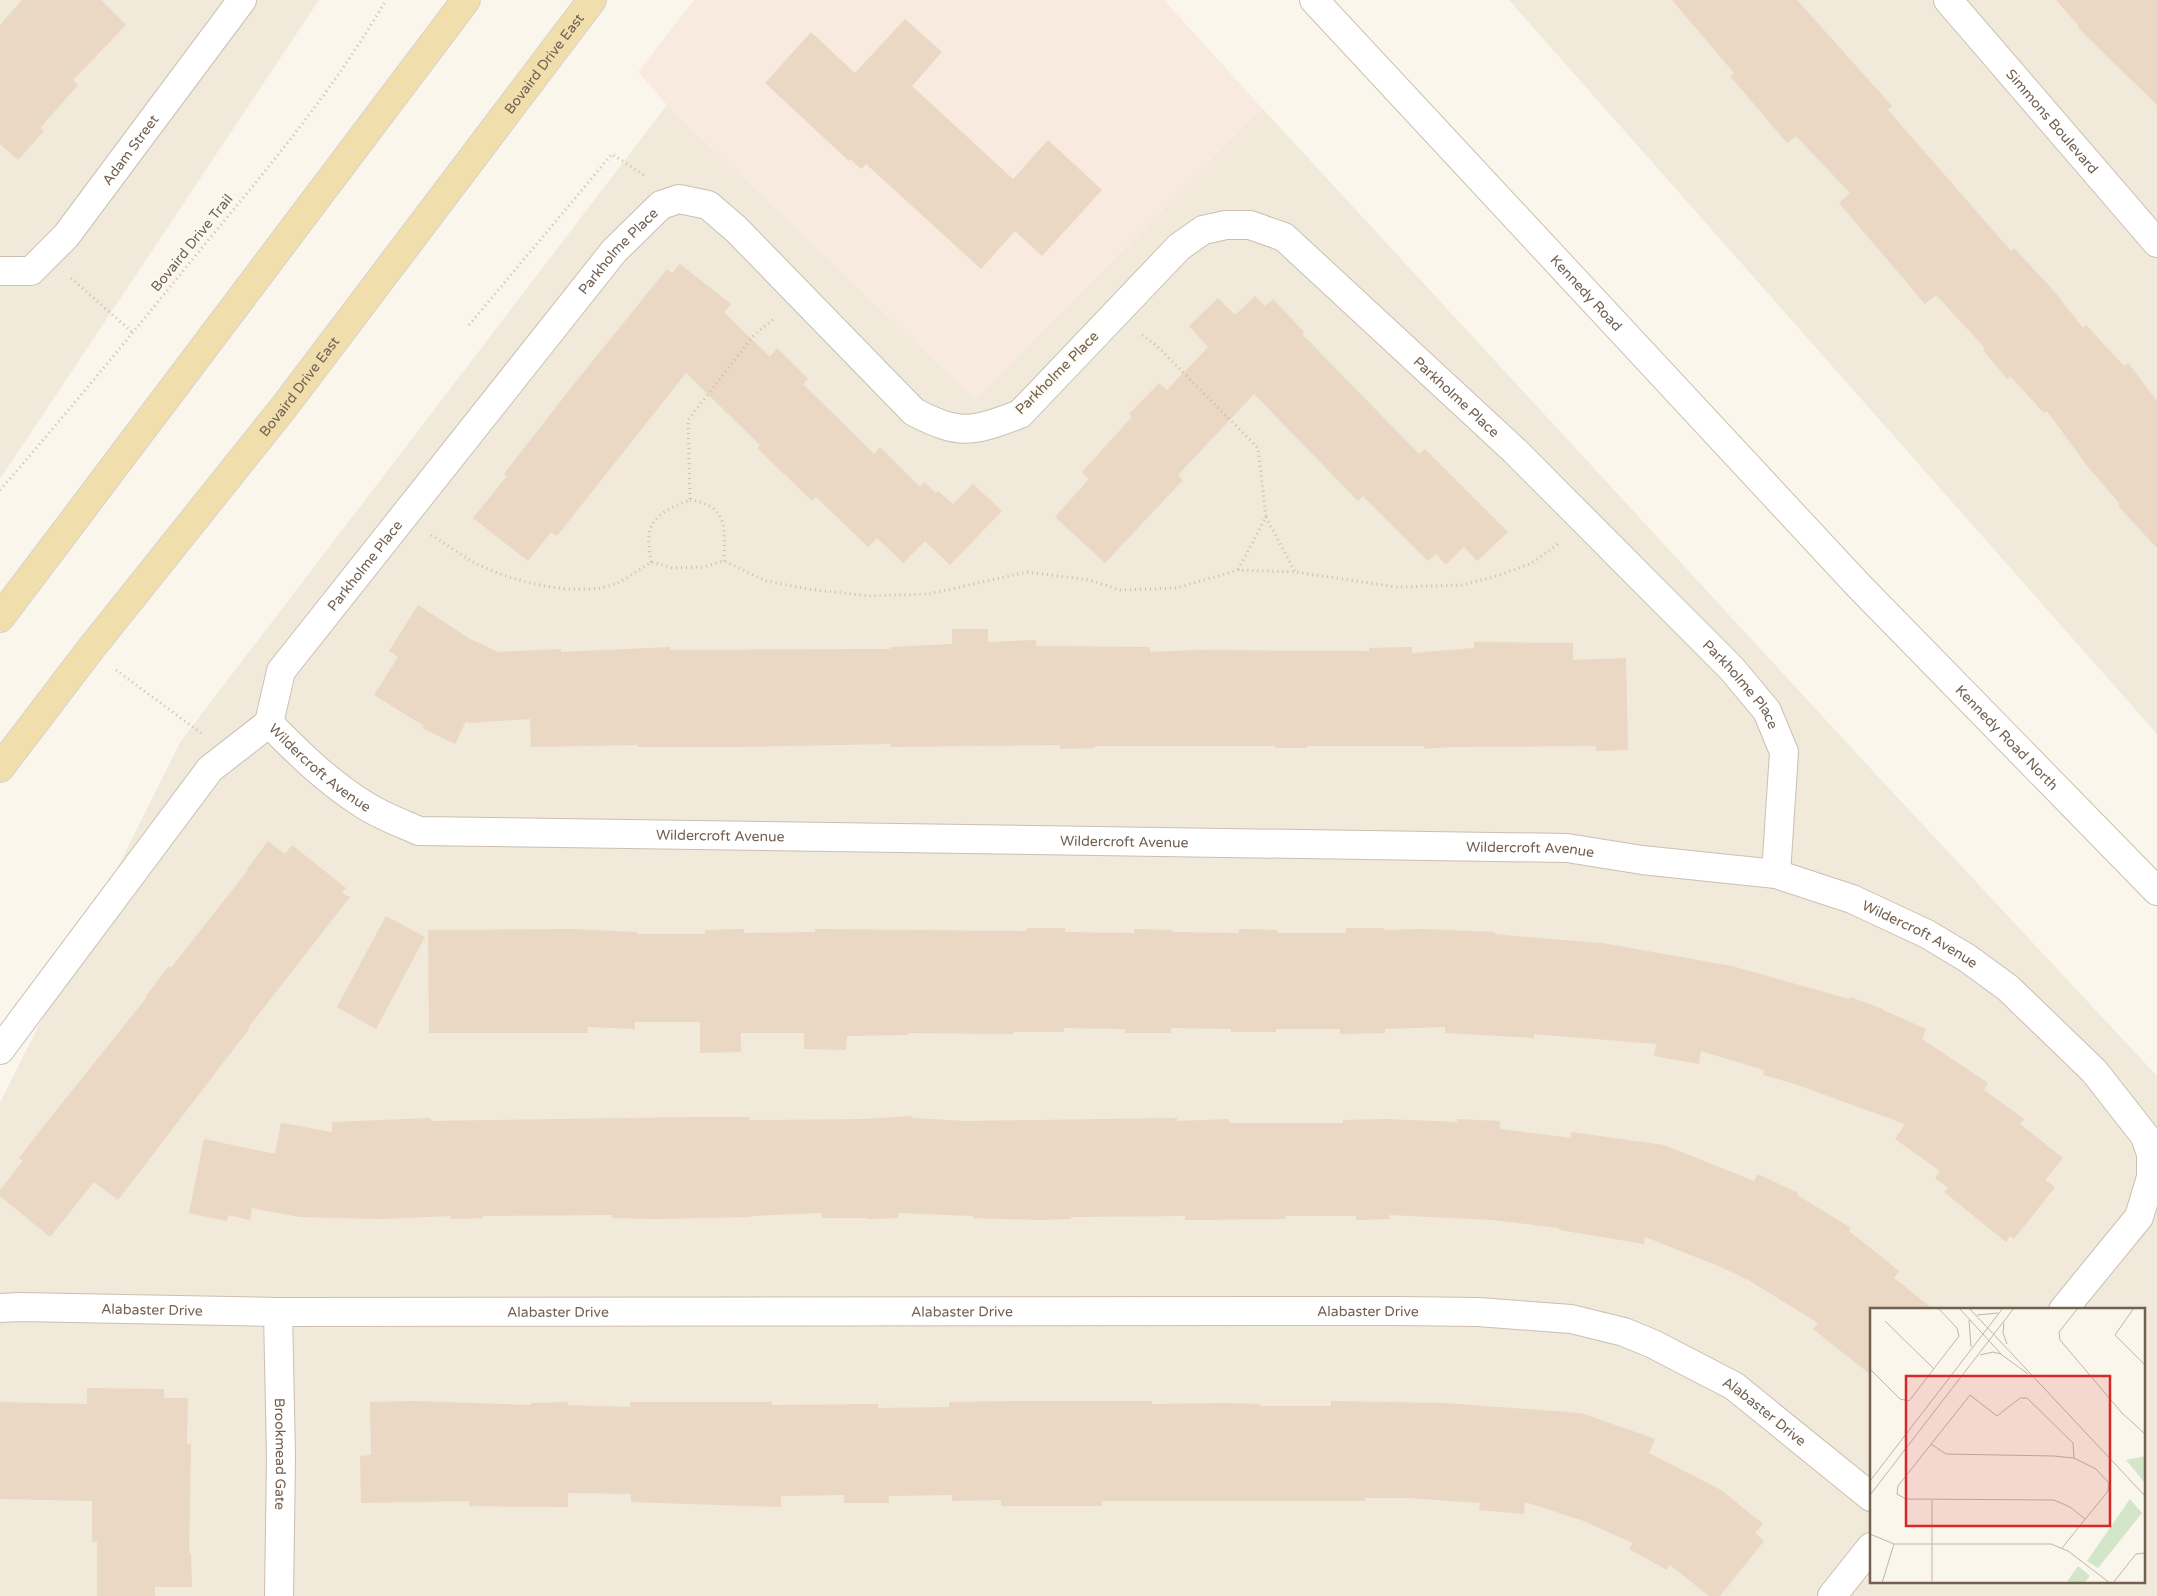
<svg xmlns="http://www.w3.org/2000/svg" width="2157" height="1596" font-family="'Varela Round',sans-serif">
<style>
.residential{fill:#f1e9da;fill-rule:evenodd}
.commercial{fill:#f9eae0}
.building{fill:#ead7c4}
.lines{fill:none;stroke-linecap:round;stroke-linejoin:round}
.minor-casing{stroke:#cbbfb2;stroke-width:30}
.secondary-casing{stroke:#cdc0b0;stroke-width:30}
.primary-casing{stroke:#d8d2ce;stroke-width:30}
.path{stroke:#d1bda9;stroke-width:3;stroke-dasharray:1 4;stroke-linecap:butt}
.minor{stroke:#fff;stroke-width:28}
.secondary{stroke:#fff;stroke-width:28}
.primary{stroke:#f0deac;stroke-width:28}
.labels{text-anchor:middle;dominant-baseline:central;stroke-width:4;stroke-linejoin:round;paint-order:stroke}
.street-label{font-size:14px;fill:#726051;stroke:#fdfaf1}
.inset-road{fill:none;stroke:#c0b6a8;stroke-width:1}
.view{fill:#d62828;fill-opacity:0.15;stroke:#d62828;stroke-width:2.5}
.inset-edge{fill:none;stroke:#726051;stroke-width:2.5}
</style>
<rect width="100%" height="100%" fill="#faf6eb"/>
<path class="residential" d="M 0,0 L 319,0 L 0,479 Z
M 1509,0 L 2157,0 L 2157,734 Z
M 667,105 L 975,399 L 1262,108 L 1883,782 L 2157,1076 L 2157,1596 L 0,1596 L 0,1103 L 181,741 ZM 1871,1310 L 2143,1310 L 2143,1582 L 1871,1582 Z"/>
<path class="commercial" d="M 694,0 L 1164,0 L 1262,108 L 975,399 L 667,105 L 638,72 Z"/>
<path class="building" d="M 22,0 L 101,0 L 126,25 L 73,80 L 78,85 L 40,128 L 44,131 L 18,160 L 0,144 L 0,25 Z
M 1672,0 L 1797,0 L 1892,106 L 1888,110 L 2011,251 L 2014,248 L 2053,290 L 2083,328 L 2086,325 L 2124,366 L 2128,363 L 2157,401 L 2157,548 L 2118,506 L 2120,504 L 2088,467 L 2047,411 L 2044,413 L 2010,376 L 2007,379 L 1983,350 L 1985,348 L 1936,295 L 1925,304 L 1839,203 L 1850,193 L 1796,136 L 1787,143 L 1730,76 L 1734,73 Z
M 2056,0 L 2157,0 L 2157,105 L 2078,28 L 2079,26 Z
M 905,19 L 942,52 L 912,86 L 1013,179 L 1048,140 L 1102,190 L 1042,256 L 1015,231 L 981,269 L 866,164 L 861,169 L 850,159 L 849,161 L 765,83 L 811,32 L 855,73 Z
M 680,264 L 731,304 L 724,312 L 770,357 L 777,348 L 808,379 L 803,384 L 874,454 L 880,447 L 920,487 L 924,482 L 936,493 L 938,491 L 953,504 L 973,484 L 1002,511 L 950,565 L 925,541 L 903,563 L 877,538 L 868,547 L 816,497 L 812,501 L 757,448 L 760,445 L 686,373 L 557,536 L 551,532 L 528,561 L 473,518 L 507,476 L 504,474 L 574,384 L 667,269 L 672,273 Z
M 1255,296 L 1265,306 L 1273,299 L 1304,332 L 1302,334 L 1419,454 L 1425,449 L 1508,532 L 1477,561 L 1464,547 L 1446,565 L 1436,554 L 1428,561 L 1363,496 L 1358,501 L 1254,394 L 1178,475 L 1183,480 L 1105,563 L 1055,517 L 1089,479 L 1082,472 L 1132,417 L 1129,414 L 1159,383 L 1167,390 L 1208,347 L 1189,326 L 1218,298 L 1235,315 Z
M 418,605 L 470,639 L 498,652 L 561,649 L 561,652 L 670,647 L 670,650 L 890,649 L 890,647 L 952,644 L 952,629 L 988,629 L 988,642 L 1036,640 L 1036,646 L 1150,647 L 1150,652 L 1197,650 L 1369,651 L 1369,648 L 1412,647 L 1412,653 L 1474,648 L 1474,642 L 1573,643 L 1573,660 L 1626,658 L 1628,750 L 1596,751 L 1596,746 L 1452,747 L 1424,749 L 1424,746 L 1307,746 L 1307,748 L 1275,748 L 1275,746 L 1095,746 L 1095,748 L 1060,749 L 1060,745 L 890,747 L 890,744 L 742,747 L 638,747 L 638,745 L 531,747 L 530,719 L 469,723 L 466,721 L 455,744 L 422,728 L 424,726 L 374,695 L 398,657 L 389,651 Z
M 268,841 L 285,854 L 292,845 L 346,888 L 342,893 L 350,897 L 248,1028 L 249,1029 L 118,1200 L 94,1182 L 50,1237 L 0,1196 L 0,1190 L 23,1161 L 19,1158 L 43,1127 L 147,997 L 146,996 L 169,966 L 171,968 L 248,870 L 247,869 Z
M 386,916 L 425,937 L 376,1029 L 337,1007 Z
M 1027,928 L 1065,928 L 1065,932 L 1134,933 L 1134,929 L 1172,930 L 1172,932 L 1239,933 L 1239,929 L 1277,930 L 1277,933 L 1346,933 L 1346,928 L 1384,928 L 1384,930 L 1423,929 L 1495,932 L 1495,934 L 1538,938 L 1602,943 L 1732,966 L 1849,999 L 1850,997 L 1883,1009 L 1883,1010 L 1926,1029 L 1922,1039 L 1988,1083 L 1984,1090 L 2024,1119 L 2020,1124 L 2063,1158 L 2045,1180 L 2055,1187 L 2014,1239 L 2010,1236 L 2006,1242 L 1944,1192 L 1948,1188 L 1935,1178 L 1940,1171 L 1895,1139 L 1905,1124 L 1792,1083 L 1763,1075 L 1764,1070 L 1701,1051 L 1699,1064 L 1654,1056 L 1656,1044 L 1534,1034 L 1534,1038 L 1445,1033 L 1445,1027 L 1385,1029 L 1385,1033 L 1340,1034 L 1340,1029 L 1276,1029 L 1276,1032 L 1231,1032 L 1231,1029 L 1171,1028 L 1171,1033 L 1125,1033 L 1125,1029 L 1064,1028 L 1064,1032 L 1013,1032 L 1013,1034 L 908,1033 L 908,1035 L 847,1036 L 846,1050 L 804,1049 L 804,1033 L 741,1033 L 741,1052 L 700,1053 L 700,1022 L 635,1022 L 635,1029 L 587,1027 L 588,1033 L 429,1033 L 428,930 L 571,929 L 637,932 L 637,934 L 705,934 L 705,930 L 744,929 L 744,933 L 815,932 L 815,929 L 1027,931 Z
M 912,1116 L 912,1118 L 966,1121 L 1177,1118 L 1177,1121 L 1229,1119 L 1229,1123 L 1343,1123 L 1343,1120 L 1386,1119 L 1457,1122 L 1457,1119 L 1500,1121 L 1500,1129 L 1571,1138 L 1571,1132 L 1664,1145 L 1754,1181 L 1758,1174 L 1798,1193 L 1797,1195 L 1851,1228 L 1849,1231 L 1899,1271 L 1894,1278 L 1934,1310 L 1871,1310 L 1871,1375 L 1813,1329 L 1818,1323 L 1750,1281 L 1721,1267 L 1645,1237 L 1644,1244 L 1559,1230 L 1559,1228 L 1492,1220 L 1390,1215 L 1390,1219 L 1356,1220 L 1356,1216 L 1285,1216 L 1285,1219 L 1185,1220 L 1185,1216 L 1071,1217 L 1071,1219 L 1038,1220 L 973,1218 L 973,1216 L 898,1213 L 898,1218 L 867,1219 L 867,1218 L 822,1218 L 822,1213 L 751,1216 L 751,1217 L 655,1219 L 612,1218 L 612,1215 L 483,1216 L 483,1218 L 451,1219 L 451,1216 L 382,1219 L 300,1217 L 252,1208 L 250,1220 L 228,1215 L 227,1221 L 189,1213 L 204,1139 L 275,1154 L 281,1123 L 332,1132 L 332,1122 L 431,1118 L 431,1121 L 697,1117 L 749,1117 L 749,1120 L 866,1119 Z
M 87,1388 L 164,1389 L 164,1398 L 188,1398 L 187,1444 L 191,1444 L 189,1553 L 191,1553 L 192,1587 L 155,1587 L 155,1596 L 97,1596 L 97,1542 L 92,1542 L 92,1501 L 0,1499 L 0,1402 L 87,1404 Z
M 415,1401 L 531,1405 L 531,1403 L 568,1402 L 568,1405 L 630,1407 L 630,1402 L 772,1402 L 772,1405 L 878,1404 L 878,1408 L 949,1407 L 949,1402 L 1016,1401 L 1152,1401 L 1152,1404 L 1225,1403 L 1260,1404 L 1260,1406 L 1331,1406 L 1331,1401 L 1444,1403 L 1581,1413 L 1655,1439 L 1649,1453 L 1721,1490 L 1763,1524 L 1755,1533 L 1764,1541 L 1720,1596 L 1709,1596 L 1670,1565 L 1667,1570 L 1629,1549 L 1633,1543 L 1581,1520 L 1525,1502 L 1524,1514 L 1479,1510 L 1480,1503 L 1407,1498 L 1365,1498 L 1365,1501 L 1102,1501 L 1102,1506 L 1001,1506 L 1001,1500 L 952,1501 L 952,1495 L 889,1496 L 889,1503 L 844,1503 L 844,1495 L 781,1496 L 781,1507 L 631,1502 L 631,1494 L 568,1493 L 568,1507 L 469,1506 L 469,1501 L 361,1503 L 360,1456 L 371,1455 L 370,1402 Z"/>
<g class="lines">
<g class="minor-casing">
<g id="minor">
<path id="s1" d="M 1948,0 L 2157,243"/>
<path id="s2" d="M 0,271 L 31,271 L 66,236 L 242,0"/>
<path id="s3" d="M 269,723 L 281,671 L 614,251 L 661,205 L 679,199 L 708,205 L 736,229 L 914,412 C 961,436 972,432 1020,414 L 1179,247 L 1203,230 L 1226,225 L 1250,225 L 1284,237 L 1515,451 L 1732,669 L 1767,711 L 1784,752 L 1776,874"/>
<path id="s4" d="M 269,723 C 299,754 329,783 366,806 C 382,816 401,823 419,831 L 1567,848 L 1642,860 L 1776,874 L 1852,899 L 1927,934 L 1967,958 L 2008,988 L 2094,1071 L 2145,1136 L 2151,1154 L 2151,1177 L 2139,1217 L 2063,1310"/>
<path d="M 0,1050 L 210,769 L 269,723"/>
<path id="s5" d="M 0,1308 L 20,1307 L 278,1312 L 1397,1311 L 1478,1312 L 1571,1319 L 1624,1332 L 1653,1344 L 1734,1386 L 1871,1497"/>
<path id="s6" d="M 278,1312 L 281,1458 L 279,1596"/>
<path d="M 1832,1596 L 1871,1547"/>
</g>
</g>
<g class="secondary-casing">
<g id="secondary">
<path id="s7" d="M 1314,0 L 1858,585 L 2157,891"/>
</g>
</g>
<g class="primary-casing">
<g id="primary">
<path d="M 0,618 L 466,0"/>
<path id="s8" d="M 0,768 L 89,651 L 284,407 L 592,0"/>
</g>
</g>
<path class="path" d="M 71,278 L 133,333
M 469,325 L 612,154 L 645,176
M 1142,335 L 1157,346 L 1258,448 L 1266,517 L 1238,570
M 0,490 C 69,411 135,330 201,249 C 267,169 334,90 386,0
M 690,500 C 729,505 725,531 724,561
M 1266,517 L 1295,572
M 431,535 C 446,544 461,555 477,564 C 513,582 580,599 618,583 C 629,577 640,569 651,562 L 673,568 L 703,567 L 724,561 L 766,581 L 808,589 L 868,596 L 929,594 L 1027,572 L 1090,580 L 1120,590 L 1176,588 L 1238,570 L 1295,572 L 1397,587 L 1462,585 L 1497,576 L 1532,563 L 1558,544
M 651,562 C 650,553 648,543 649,534 C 651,515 676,505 690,500 L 688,420 L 754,335 L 775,318
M 116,670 L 201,733"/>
<use href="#minor" class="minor"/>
<use href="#secondary" class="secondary"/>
<use href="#primary" class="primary"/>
</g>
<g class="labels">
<g class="street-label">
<text stroke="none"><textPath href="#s8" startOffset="890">Bovaird Drive East</textPath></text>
<text stroke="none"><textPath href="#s1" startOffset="160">Simmons Boulevard</textPath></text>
<text stroke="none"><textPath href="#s2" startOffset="188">Adam Street</textPath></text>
<text transform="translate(192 243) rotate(-51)">Bovaird Drive Trail</text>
<text stroke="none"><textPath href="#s3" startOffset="592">Parkholme Place</textPath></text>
<text stroke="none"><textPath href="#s7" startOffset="400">Kennedy Road</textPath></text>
<text transform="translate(1057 373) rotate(-45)">Parkholme Place</text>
<text stroke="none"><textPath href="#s8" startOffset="485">Bovaird Drive East</textPath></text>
<text stroke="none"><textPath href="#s3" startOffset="1686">Parkholme Place</textPath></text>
<text stroke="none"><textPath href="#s3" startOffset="188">Parkholme Place</textPath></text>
<text stroke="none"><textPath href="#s3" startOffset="2091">Parkholme Place</textPath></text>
<text stroke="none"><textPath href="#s7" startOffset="1012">Kennedy Road North</textPath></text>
<text stroke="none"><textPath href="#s4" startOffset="68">Wildercroft Avenue</textPath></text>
<text stroke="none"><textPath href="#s4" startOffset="488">Wildercroft Avenue</textPath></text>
<text stroke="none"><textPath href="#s4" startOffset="892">Wildercroft Avenue</textPath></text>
<text stroke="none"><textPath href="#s4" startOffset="1298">Wildercroft Avenue</textPath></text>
<text stroke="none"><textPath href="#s4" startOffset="1702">Wildercroft Avenue</textPath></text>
<text stroke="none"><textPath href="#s5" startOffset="152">Alabaster Drive</textPath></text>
<text stroke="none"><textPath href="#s5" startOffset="1368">Alabaster Drive</textPath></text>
<text stroke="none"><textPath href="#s5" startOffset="558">Alabaster Drive</textPath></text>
<text stroke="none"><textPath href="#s5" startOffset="962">Alabaster Drive</textPath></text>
<text stroke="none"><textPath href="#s5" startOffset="1788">Alabaster Drive</textPath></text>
<text stroke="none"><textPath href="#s6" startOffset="142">Brookmead Gate</textPath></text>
</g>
</g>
<g transform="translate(1870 1308)">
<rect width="275" height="275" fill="#faf6eb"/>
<path d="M 275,148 L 275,175 L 256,152 ZM 260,191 L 272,205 L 228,260 L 217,253 ZM 208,258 L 220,268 L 214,275 L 196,275 Z" fill="#d3e6ca"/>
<path class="inset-road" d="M 89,0 L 132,47 L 158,66M 99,0 L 275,188M 208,0 L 189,24 L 190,32 L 252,105 L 275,126M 264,0 L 245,27 L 275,57M 107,7 L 128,5M 99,12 L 101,39M 15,13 L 64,61M 134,15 L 133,25 L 137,36M 110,47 L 123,44 L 131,46M 0,61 L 30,91 L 39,93 L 89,28 L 87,20 L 68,0M 61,136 L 76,146 L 184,148 L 204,150 L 226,161 L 239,175 L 238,183 L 192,240M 204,150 L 203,135 L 157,90 L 150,90 L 127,108 L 100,87 L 28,178 L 27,186 L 36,191 L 184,192 L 200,199 L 215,211M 0,173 L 133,0M 0,187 L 144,0M 0,226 L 24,236 L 181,236 L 198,243 L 240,275M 12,275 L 24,236M 62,275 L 62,192M 243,275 L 266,246 L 275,245"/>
<path class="view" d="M 36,68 L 240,68 L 240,218 L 36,218 Z"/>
<rect width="275" height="275" class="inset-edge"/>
</g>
</svg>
